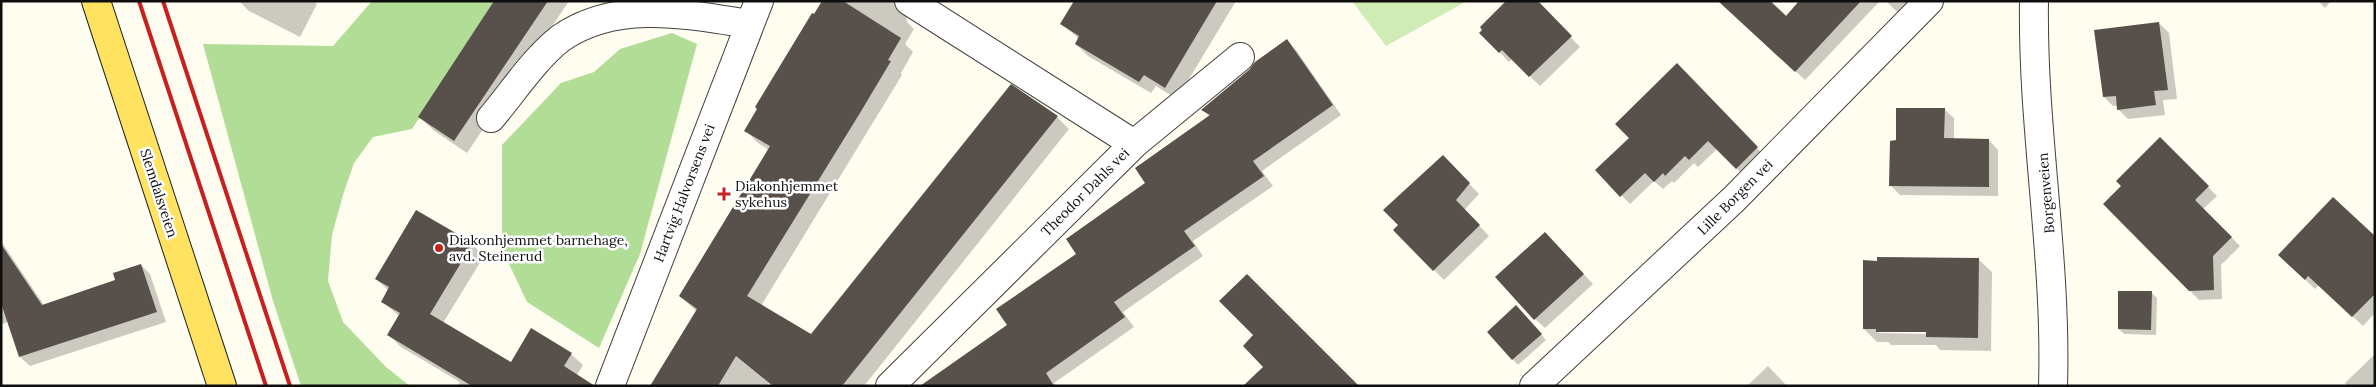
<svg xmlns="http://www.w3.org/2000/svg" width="2376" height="387" font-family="Lora,serif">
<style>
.green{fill:#cfecb7}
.forest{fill:#b1dd96}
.shadow{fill:#0003;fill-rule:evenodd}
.building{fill:#58504a}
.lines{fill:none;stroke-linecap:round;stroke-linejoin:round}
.minor-casing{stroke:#414141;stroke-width:30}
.major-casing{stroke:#1f1f1f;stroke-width:30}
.minor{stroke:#fff;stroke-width:28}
.major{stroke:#fee260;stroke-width:28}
.rail{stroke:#c5221f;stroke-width:4}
.poi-dot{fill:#c5221f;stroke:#fff;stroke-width:2}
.labels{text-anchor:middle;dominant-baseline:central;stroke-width:5;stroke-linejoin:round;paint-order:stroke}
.poi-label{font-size:14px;fill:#0e0e0e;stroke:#fff;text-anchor:start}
.street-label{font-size:14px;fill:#0e0e0e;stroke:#fff}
</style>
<rect width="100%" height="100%" fill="#fffdf0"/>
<path class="green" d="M 1352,1 L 1467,1 L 1386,46 Z"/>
<path class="forest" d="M 372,1 L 496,1 L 412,129 L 373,137 L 354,163 L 343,195 L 332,235 L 328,281 L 343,322 L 386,367 L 410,386 L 301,386 L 273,301 L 203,44 L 333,46 Z
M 672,33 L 697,44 L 640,254 L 599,348 L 527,302 L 502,249 L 502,145 L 561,83 L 594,72 L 620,49 Z"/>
<path class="shadow" d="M 239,1 L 313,1 L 317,4 L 300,37 L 249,11 Z
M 496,1 L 569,1 L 467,153 L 433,130 L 420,117 Z
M 823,1 L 912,1 L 906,13 L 907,22 L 914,29 L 905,44 L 913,52 L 901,73 L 902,75 L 761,306 L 811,336 L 1057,117 L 1069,129 L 864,386 L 772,386 L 768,383 L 767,386 L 652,386 L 697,312 L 680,296 L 769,150 L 758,143 L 746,131 Z
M 1076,1 L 1236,1 L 1177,99 L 1156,86 L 1151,93 L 1088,56 L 1076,44 L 1079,39 L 1062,24 Z
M 1536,1 L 1580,47 L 1540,86 L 1512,59 L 1509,62 L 1481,33 Z
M 1725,1 L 1771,1 L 1787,16 L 1801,1 L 1879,2 L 1805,80 L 1741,21 Z
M 1886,1 L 1910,1 L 1898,13 Z
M 2318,1 L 2331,1 L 2325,8 Z
M 2159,23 L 2169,33 L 2177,99 L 2163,100 L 2165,115 L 2128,119 L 2119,110 L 2118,106 L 2113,106 L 2104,97 Z
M 1287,41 L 1296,50 L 1341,115 L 1262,171 L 1273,186 L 1193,241 L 1203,256 L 1123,312 L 1134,327 L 1054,383 L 1056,386 L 932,386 L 1008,325 L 1210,117 L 1203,110 Z
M 1677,65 L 1760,151 L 1760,161 L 1745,177 L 1717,149 L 1698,167 L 1694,163 L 1674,183 L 1672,181 L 1663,189 L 1654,181 L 1630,204 L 1597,170 L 1630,138 Z
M 1944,109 L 1954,118 L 1954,140 L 1989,140 L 1998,150 L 1998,196 L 1900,195 L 1890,185 L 1897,142 Z
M 2160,139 L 2217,196 L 2203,209 L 2240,246 L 2221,265 L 2222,299 L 2199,300 L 2105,204 L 2123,186 Z
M 1443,157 L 1479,194 L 1464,210 L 1489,236 L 1444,280 L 1395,230 Z
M 2375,238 L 2375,313 L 2363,326 L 2319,285 L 2315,289 L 2289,264 Z
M 1,241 L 44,305 L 117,280 L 141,265 L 150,274 L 166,322 L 30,366 L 20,357 L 9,321 L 1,325 Z
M 1555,243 L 1593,284 L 1545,328 L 1535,319 Z
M 472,244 L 484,256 L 443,323 L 511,364 L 571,354 L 583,365 L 577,375 L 589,386 L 458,386 L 460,382 L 401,347 L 389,335 L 400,317 L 383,302 L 389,291 L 376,279 Z
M 1978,259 L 1992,272 L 1991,351 L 1940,350 L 1936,345 L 1891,345 L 1888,342 L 1877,342 L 1864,329 ZM 1876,331 L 1932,331 L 1932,334 L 1879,333 Z
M 2151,292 L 2157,298 L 2156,335 L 2124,334 L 2119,329 Z
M 1522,312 L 1546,340 L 1518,365 L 1488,332 Z
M 2374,355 L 2375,386 L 2347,386 L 2345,383 Z
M 1768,366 L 1787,386 L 1747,386 Z"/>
<path class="building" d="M 494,1 L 548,1 L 454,141 L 418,117 Z
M 822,1 L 843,1 L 901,38 L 888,60 L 891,61 L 860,113 L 747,296 L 811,334 L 1011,84 L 1058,116 L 842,386 L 773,386 L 736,356 L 718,386 L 650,386 L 697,309 L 679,296 L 770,146 L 744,131 L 757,109 L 755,107 L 812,13 L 814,14 Z
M 1074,1 L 1217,1 L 1165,88 L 1144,75 L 1139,82 L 1075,44 L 1079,36 L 1060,24 Z
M 1506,1 L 1538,1 L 1572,36 L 1529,77 L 1502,50 L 1499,53 L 1479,33 L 1482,30 L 1480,27 Z
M 1718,1 L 1770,1 L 1786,16 L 1799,1 L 1861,1 L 1795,72 Z
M 2159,22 L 2168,90 L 2154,91 L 2156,105 L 2117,110 L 2116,96 L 2103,97 L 2094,30 Z
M 1287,39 L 1333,105 L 1253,161 L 1264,176 L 1184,231 L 1195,246 L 1114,302 L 1125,317 L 1046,373 L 1054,386 L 920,386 L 1007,325 L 996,309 L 1076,254 L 1066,239 L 1145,183 L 1135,168 L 1210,115 L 1201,110 L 1250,69 L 1255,62 Z
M 1677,63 L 1758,147 L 1736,169 L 1708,141 L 1689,160 L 1685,156 L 1665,176 L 1663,173 L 1654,182 L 1645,173 L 1620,197 L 1595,170 L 1629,138 L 1615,124 Z
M 1896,108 L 1945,108 L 1944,138 L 1989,139 L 1989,187 L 1889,186 L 1890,141 L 1896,140 Z
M 2160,137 L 2209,186 L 2195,200 L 2232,237 L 2213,256 L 2214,290 L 2189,291 L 2103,204 L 2121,186 L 2116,181 Z
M 1443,155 L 1470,183 L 1456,200 L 1480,225 L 1433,271 L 1393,230 L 1398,225 L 1383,210 Z
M 2333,197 L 2375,236 L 2375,294 L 2352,317 L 2308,276 L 2305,280 L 2278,255 Z
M 416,210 L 473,243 L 430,314 L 511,362 L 531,328 L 572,353 L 564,366 L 595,386 L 472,386 L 387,335 L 400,313 L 381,302 L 389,287 L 375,279 Z
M 1545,232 L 1584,274 L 1534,320 L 1495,277 Z
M 1,244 L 42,305 L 115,280 L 113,273 L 141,264 L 157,312 L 19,357 L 1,303 Z
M 1877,257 L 1979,258 L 1978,338 L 1926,337 L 1926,332 L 1876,332 L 1876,329 L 1863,329 L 1863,260 L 1877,261 Z
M 1247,274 L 1359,386 L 1243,386 L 1263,367 L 1243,346 L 1253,335 L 1219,301 Z
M 2118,291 L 2152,291 L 2151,330 L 2118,329 Z
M 1516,305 L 1542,334 L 1512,360 L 1487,332 Z"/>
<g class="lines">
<g class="minor-casing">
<path id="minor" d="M 2034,1 C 2032,130 2057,257 2053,386
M 491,118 C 513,92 534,59 561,38 C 616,0 686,14 749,24
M 1134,144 L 1240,57
M 610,386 L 759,1
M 890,386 L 1134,144 L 909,1
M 1534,386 L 1734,199 L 1929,1"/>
</g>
<g class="major-casing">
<path id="major" d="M 96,1 L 222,386"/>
</g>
<use href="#minor" class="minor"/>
<use href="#major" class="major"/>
<path class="rail" d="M 139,1 L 266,386
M 163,1 L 290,386"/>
</g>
<g class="poi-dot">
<path d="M721.5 186.5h5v5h5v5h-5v5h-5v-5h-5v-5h5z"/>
<circle cx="439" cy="248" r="5"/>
</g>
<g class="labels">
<g class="poi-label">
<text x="735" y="186">Diakonhjemmet<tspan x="735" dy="16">sykehus</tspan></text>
<text x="449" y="240">Diakonhjemmet barnehage,<tspan x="449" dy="16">avd. Steinerud</tspan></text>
</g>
<g class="street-label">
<text transform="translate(1085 192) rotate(-45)">Theodor Dahls vei</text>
<text transform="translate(159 193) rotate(72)">Slemdalsveien</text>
<text transform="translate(684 193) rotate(-69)">Hartvig Halvorsens vei</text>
<text transform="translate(2046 193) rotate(-95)">Borgenveien</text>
<text transform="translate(1735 197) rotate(-45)">Lille Borgen vei</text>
</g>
</g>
<rect width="2376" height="387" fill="none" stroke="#0e0e0e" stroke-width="5"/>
</svg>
